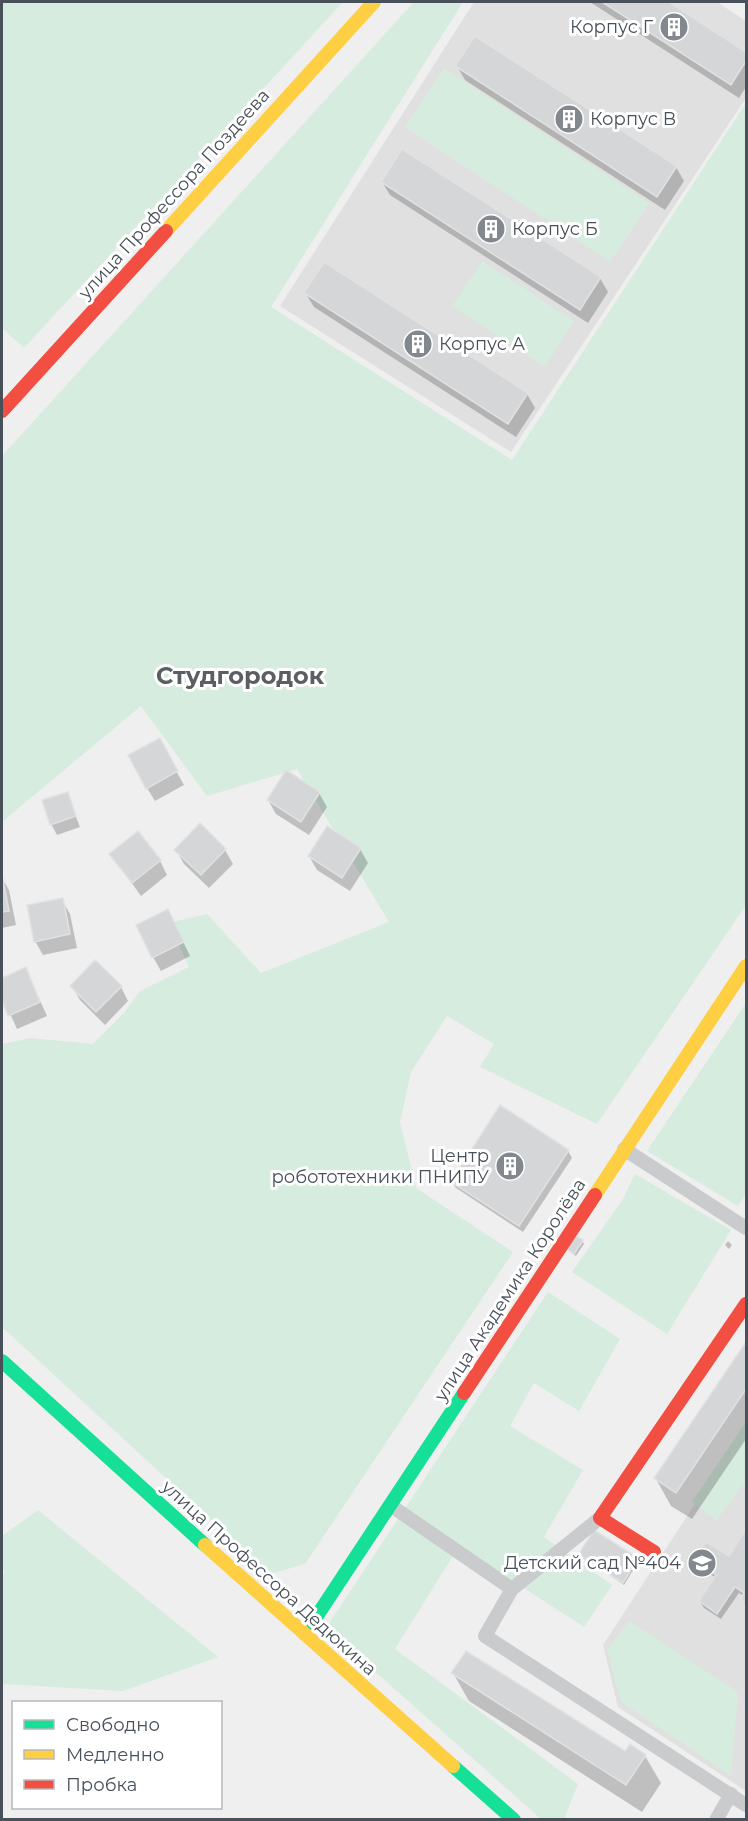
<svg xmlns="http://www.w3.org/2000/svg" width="748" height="1821" font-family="Montserrat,sans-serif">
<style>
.education{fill:#e1e0e0}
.green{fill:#d5ecdf}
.shadow{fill:#0003}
.building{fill:#d5d6d8;stroke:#e0e1e2;stroke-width:1.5}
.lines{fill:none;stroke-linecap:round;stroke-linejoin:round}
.street{stroke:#c9cbcd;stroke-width:14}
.fast{stroke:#16e098;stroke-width:14}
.slow{stroke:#ffcf43;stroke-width:14}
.jam{stroke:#f24e42;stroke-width:14}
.labels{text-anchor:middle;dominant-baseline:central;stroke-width:6;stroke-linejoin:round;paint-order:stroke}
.poi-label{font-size:18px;fill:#485059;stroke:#fff;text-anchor:end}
.street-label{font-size:18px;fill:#485059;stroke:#fff}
.district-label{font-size:24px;font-weight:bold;fill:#5b5e62;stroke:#fff}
</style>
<rect width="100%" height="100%" fill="#efefef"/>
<path class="education" d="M 474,2 L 717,2 L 746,21 L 746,98 L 511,452 L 280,306 Z
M 721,1464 L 746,1480 L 746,1791 L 618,1707 L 603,1645 Z"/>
<path class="green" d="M 2,2 L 343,2 L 24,348 L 2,328 Z
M 414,2 L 463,2 L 271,307 L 512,460 L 746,103 L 746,905 L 597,1124 L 480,1067 L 494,1044 L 447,1016 L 411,1072 L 400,1122 L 416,1188 L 513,1252 L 305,1564 L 270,1574 L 2,1327 L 2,1044 L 30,1038 L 93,1044 L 124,1013 L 140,991 L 189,967 L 168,923 L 207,914 L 261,973 L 389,922 L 297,769 L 207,796 L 141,706 L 2,822 L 2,456 Z
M 444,68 L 649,203 L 610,262 L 405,127 Z
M 482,261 L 574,321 L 545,367 L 452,306 Z
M 746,1003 L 746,1194 L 738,1206 L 647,1151 Z
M 635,1174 L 731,1230 L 667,1334 L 572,1272 L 623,1199 Z
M 548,1292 L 620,1339 L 579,1411 L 534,1383 L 510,1426 L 583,1470 L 544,1537 L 612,1585 L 584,1627 L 459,1546 L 395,1649 L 578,1784 L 564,1819 L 541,1819 L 326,1628 Z
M 746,1422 L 746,1488 L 742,1486 L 716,1521 L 692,1502 Z
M 38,1510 L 218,1657 L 123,1691 L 2,1684 L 2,1575 L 5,1572 L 2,1566 L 2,1536 Z
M 629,1621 L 738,1692 L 731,1776 L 621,1702 L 607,1650 Z"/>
<path class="shadow" d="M 590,2 L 666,2 L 746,54 L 746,87 L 739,98 Z
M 457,66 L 676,167 L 684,181 L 665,210 L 465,80 Z
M 382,182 L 600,278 L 608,292 L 588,323 L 390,195 Z
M 325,264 L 527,394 L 535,408 L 516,437 L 314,307 L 306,294 Z
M 159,740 L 184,785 L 155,801 L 147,788 Z
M 286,772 L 319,793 L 327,807 L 309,835 L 276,814 L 268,800 Z
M 67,794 L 80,827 L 57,835 L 51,824 Z
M 360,849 L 368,863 L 350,891 L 317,870 L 309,856 Z
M 176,850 L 225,850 L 233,864 L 209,888 L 184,864 Z
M 111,854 L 160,861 L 167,875 L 141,896 Z
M 2,878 L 9,890 L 16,925 L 2,928 Z
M 62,900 L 70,914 L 77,948 L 43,955 L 35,941 Z
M 175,925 L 190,956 L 161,971 L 153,957 Z
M 26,969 L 47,1016 L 17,1029 L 2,996 L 2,979 Z
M 72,986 L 121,987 L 128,1001 L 105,1025 L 80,1000 Z
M 568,1151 L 572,1158 L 523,1232 L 456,1188 L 452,1182 Z
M 582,1241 L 584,1244 L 576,1256 L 570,1252 L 569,1249 Z
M 728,1241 L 732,1245 L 729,1249 L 725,1245 Z
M 746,1344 L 746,1439 L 692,1519 L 671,1506 L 656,1479 Z
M 746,1532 L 746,1606 L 742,1599 L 744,1596 L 739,1593 L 721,1619 L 704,1608 L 700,1602 L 716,1578 L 700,1567 L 696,1560 L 729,1558 Z
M 580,1555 L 637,1559 L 638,1562 L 624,1585 Z
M 453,1673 L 625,1753 L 645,1756 L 661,1783 L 642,1812 L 469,1701 Z"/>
<path class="building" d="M 602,2 L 669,2 L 746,52 L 746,61 L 731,85 Z
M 475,36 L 677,166 L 657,197 L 455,66 Z
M 402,149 L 601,277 L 580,310 L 381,182 Z
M 324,262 L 528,393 L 508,424 L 304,293 Z
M 160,738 L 178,771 L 146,789 L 128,755 Z
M 286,770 L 320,792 L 301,822 L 267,800 Z
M 68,792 L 76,816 L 50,825 L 42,800 Z
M 200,823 L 226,849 L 201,875 L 174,850 Z
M 327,826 L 361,848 L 342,878 L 308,856 Z
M 138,831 L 161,860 L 132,883 L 109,854 Z
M 2,875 L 9,911 L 2,912 Z
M 63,898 L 70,934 L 34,942 L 27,905 Z
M 168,909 L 184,942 L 152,958 L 136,925 Z
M 95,960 L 122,986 L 96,1012 L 70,986 Z
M 26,967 L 40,1002 L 8,1016 L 2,1000 L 2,978 Z
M 500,1105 L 569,1150 L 519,1226 L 451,1182 Z
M 575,1235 L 583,1240 L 574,1254 L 567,1249 Z
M 746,1342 L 746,1389 L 676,1493 L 654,1478 Z
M 746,1529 L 746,1603 L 741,1599 L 744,1593 L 735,1587 L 717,1614 L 699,1601 L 716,1575 L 694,1560 L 706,1542 L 729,1556 Z
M 594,1530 L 638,1558 L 623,1583 L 578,1555 Z
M 466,1651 L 625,1751 L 630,1744 L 646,1755 L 626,1785 L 451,1673 Z"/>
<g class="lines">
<path class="street" d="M 624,1149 L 746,1228
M 390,1505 L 512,1589 L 485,1636 L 746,1805
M 512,1589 L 600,1518
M 716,1820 L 731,1794"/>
<path class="fast" d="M 2,1361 L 205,1545
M 305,1634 L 464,1393
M 453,1766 L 514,1820"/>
<path class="slow" d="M 166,231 L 374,2
M 595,1195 L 746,966
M 205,1545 L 453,1766"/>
<path class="jam" d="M 2,411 L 166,231
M 464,1393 L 595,1195
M 654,1552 L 600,1518 L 746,1304"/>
</g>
<defs>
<g id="building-disc" transform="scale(1.5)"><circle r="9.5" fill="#82888e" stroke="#fff"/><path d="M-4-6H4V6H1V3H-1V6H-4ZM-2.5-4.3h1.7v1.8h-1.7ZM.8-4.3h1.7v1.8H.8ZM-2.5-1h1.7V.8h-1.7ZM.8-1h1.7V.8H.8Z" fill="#fff"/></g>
<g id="school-disc" transform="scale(1.5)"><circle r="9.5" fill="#82888e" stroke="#fff"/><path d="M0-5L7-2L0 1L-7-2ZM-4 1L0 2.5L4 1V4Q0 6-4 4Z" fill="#fff"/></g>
</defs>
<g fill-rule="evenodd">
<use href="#building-disc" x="674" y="27"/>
<use href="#building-disc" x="569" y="119"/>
<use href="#building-disc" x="491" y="229"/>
<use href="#building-disc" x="418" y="344"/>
<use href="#building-disc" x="510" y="1166"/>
<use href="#school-disc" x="702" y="1563"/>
</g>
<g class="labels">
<g class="poi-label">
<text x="653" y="27">Корпус Г</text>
<text x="590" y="119" text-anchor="start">Корпус В</text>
<text x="512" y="229" text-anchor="start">Корпус Б</text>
<text x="439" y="344" text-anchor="start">Корпус А</text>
<text x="489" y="1156">Центр<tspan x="489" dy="21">робототехники ПНИПУ</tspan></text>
<text x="681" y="1563">Детский сад №404</text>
</g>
<g class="street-label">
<text transform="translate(174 194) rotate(-48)">улица Профессора Поздеева</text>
<text transform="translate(510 1290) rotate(-57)">улица Академика Королёва</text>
<text transform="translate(269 1578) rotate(42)">улица Профессора Дедюкина</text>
</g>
<g class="district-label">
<text x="240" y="675">Студгородок</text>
</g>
</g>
<rect width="748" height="1821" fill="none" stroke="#485059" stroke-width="6"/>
<rect x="12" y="1701" width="210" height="108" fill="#ffffff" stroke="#b6b9bd" stroke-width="1.5"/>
<rect x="24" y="1720" width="30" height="9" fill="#16e098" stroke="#b6b9bd" stroke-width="1.5"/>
<text x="66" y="1731" font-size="18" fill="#485059">Свободно</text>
<rect x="24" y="1750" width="30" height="9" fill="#ffcf43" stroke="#b6b9bd" stroke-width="1.5"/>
<text x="66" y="1761" font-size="18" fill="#485059">Медленно</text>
<rect x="24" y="1780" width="30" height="9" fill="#f24e42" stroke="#b6b9bd" stroke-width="1.5"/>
<text x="66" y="1791" font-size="18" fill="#485059">Пробка</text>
</svg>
